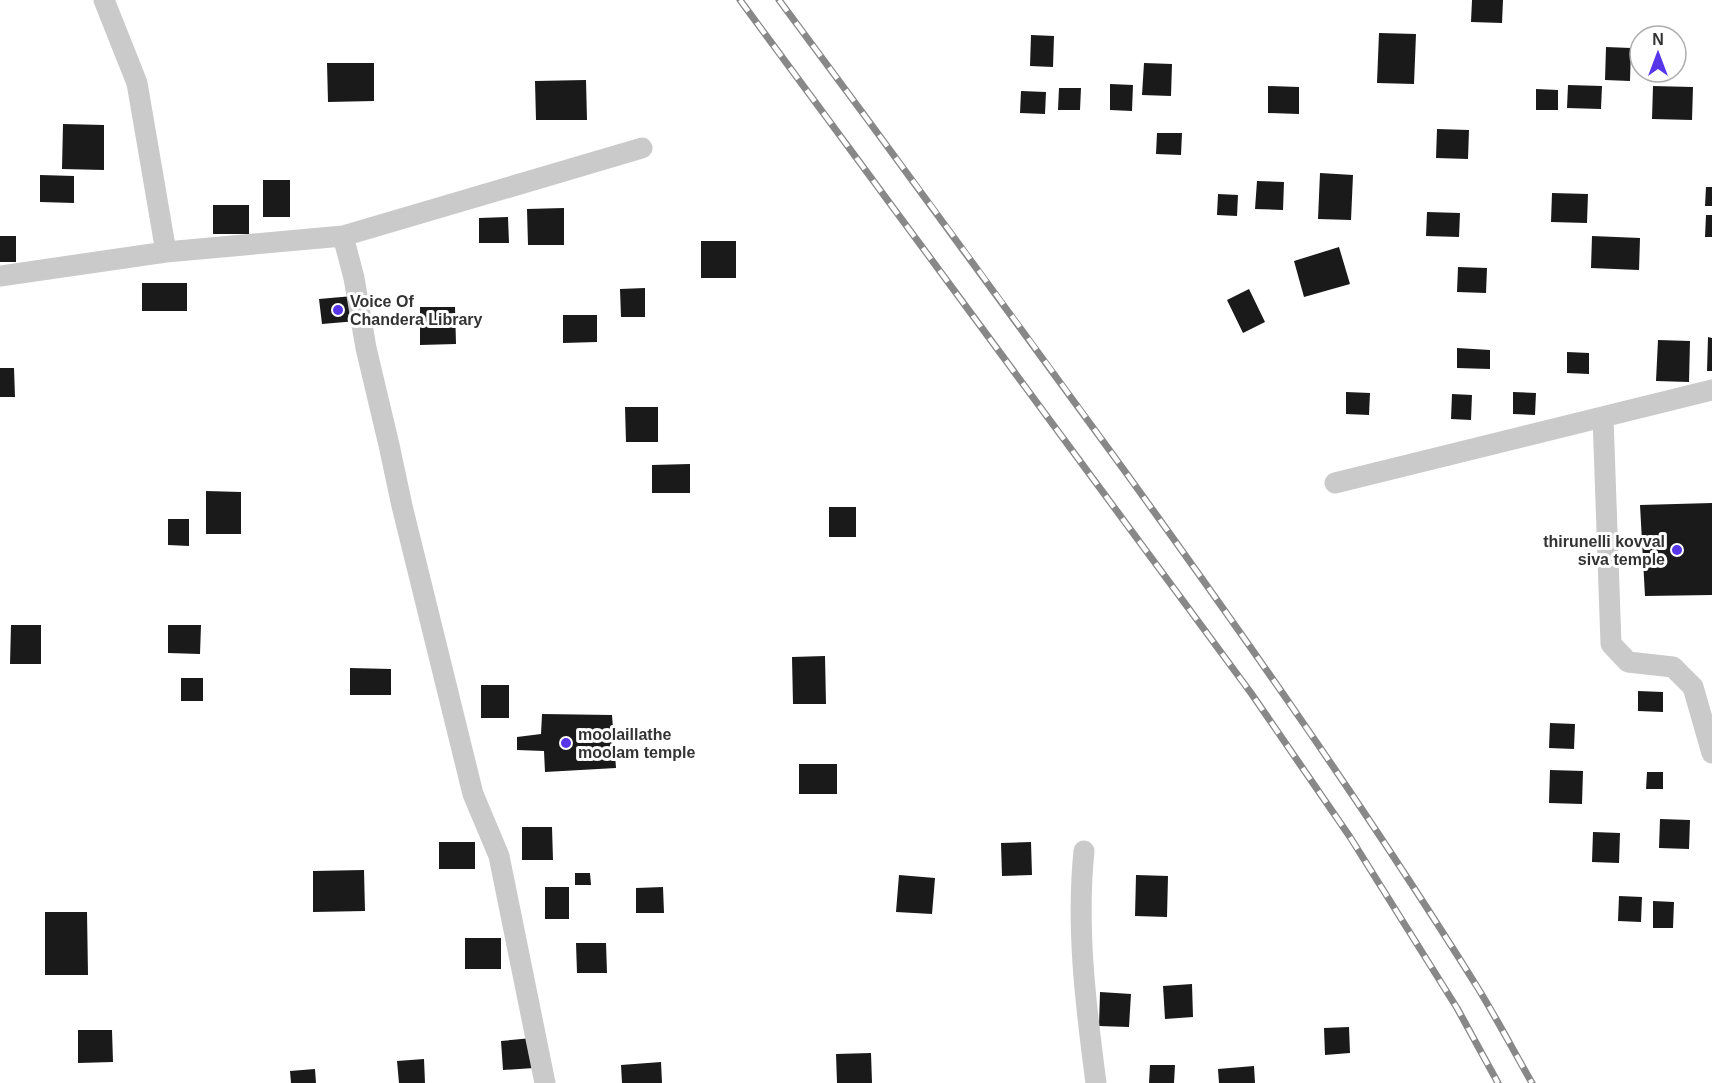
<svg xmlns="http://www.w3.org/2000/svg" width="1712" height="1083" font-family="Arial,sans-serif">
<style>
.building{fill:#1a1a1a}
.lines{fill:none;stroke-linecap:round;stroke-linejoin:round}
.minor{stroke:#cacaca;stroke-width:21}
.rail-casing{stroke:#888;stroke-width:7}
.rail{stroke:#fff;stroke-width:4.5;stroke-dasharray:14;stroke-linecap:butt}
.poi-dot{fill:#5636e8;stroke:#fff;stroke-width:2}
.labels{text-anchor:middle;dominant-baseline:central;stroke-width:6;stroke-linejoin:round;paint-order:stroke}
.poi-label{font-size:16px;font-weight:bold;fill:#333;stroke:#fff;text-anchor:start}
</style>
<rect width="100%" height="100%" fill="#fff"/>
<path class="building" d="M 1472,0 L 1503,0 L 1502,23 L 1471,22 Z
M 1379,33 L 1416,34 L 1414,84 L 1377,83 Z
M 1031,35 L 1054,36 L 1053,67 L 1030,66 Z
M 1606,47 L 1631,48 L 1630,81 L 1605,80 Z
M 327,63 L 374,63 L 374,101 L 328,102 Z
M 1144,63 L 1172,64 L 1171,96 L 1142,95 Z
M 586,80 L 587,120 L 536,120 L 535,81 Z
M 1110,84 L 1133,85 L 1132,111 L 1110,110 Z
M 1568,85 L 1602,86 L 1601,109 L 1567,108 Z
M 1268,86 L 1299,87 L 1299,114 L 1268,113 Z
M 1653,86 L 1693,87 L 1692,120 L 1652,119 Z
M 1059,88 L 1081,88 L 1080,110 L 1058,110 Z
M 1536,89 L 1558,90 L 1558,110 L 1536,110 Z
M 1021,91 L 1046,92 L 1045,114 L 1020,113 Z
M 63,124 L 104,125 L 104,170 L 62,169 Z
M 1437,129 L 1469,130 L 1468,159 L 1436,158 Z
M 1157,133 L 1182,133 L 1181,155 L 1156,154 Z
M 1320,173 L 1353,175 L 1351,220 L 1318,219 Z
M 40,175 L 74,176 L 74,203 L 40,202 Z
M 263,180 L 290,180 L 290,217 L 263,217 Z
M 1257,181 L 1284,182 L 1283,210 L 1255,209 Z
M 1706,187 L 1712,187 L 1712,206 L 1705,206 Z
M 1552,193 L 1588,194 L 1587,223 L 1551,222 Z
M 1218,194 L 1238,195 L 1237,216 L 1217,215 Z
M 213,205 L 249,205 L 249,234 L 213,234 Z
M 564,208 L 564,245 L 528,245 L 527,209 Z
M 1427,212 L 1460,213 L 1459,237 L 1426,236 Z
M 1706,215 L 1712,215 L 1712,237 L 1705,237 Z
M 508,217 L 509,243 L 479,243 L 479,218 Z
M 0,236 L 16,236 L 16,262 L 0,262 Z
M 1592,236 L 1640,238 L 1639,270 L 1591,268 Z
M 701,241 L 736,241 L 736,278 L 701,278 Z
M 1339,247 L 1350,284 L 1304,297 L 1294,261 Z
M 1458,267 L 1487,268 L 1486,293 L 1457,292 Z
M 142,283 L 187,283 L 187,311 L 142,311 Z
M 645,288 L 645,317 L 621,317 L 620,289 Z
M 1249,289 L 1265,322 L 1243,333 L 1227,300 Z
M 353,296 L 357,321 L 322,324 L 319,299 Z
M 420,307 L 455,307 L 456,344 L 420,345 Z
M 563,315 L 597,315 L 597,342 L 563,343 Z
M 1708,337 L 1712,338 L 1712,371 L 1707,371 Z
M 1658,340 L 1690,341 L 1689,382 L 1656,381 Z
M 1457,348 L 1490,350 L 1490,369 L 1457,368 Z
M 1567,352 L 1589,353 L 1589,374 L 1567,373 Z
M 0,368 L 14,368 L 15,397 L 0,397 Z
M 1346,392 L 1370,393 L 1369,415 L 1346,414 Z
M 1513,392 L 1536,393 L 1535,415 L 1513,414 Z
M 1452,394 L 1472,395 L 1471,420 L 1451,419 Z
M 625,407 L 658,407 L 658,442 L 626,442 Z
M 690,464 L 690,493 L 652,493 L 652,465 Z
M 206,491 L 241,492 L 241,534 L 206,534 Z
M 1712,503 L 1712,595 L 1645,596 L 1640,505 Z
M 829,507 L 856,507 L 856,537 L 829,537 Z
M 168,519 L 189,519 L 189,546 L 168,545 Z
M 11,625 L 41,625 L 41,664 L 10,664 Z
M 168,625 L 201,625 L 200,654 L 168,653 Z
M 825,656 L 826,704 L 793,704 L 792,657 Z
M 350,668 L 391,669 L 391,695 L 350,695 Z
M 181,678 L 203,678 L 203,701 L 181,701 Z
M 481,685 L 509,685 L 509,718 L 481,718 Z
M 1638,691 L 1663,692 L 1663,712 L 1638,711 Z
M 542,714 L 612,715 L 616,768 L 545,772 L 544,751 L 517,750 L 517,737 L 541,734 Z
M 1550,723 L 1575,724 L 1574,749 L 1549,748 Z
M 799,764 L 837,764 L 837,794 L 799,794 Z
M 1550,770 L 1583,771 L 1582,804 L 1549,803 Z
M 1647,772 L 1663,772 L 1663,789 L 1646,789 Z
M 1660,819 L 1690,820 L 1689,849 L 1659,848 Z
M 522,827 L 552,827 L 553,860 L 522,860 Z
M 1593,832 L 1620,833 L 1619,863 L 1592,862 Z
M 439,842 L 475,842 L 475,869 L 439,869 Z
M 1031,842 L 1032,875 L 1002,876 L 1001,843 Z
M 364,870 L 365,911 L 313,912 L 313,871 Z
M 575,873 L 590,873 L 591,885 L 575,885 Z
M 899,875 L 935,878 L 932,914 L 896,912 Z
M 1136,875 L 1168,876 L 1167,917 L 1135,916 Z
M 545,887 L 569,887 L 569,919 L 545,919 Z
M 663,887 L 664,913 L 636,913 L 636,888 Z
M 1619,896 L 1642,897 L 1641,922 L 1618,921 Z
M 1653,901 L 1674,902 L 1673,928 L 1653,928 Z
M 45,912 L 87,912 L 88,975 L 45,975 Z
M 465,938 L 501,938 L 501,969 L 465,969 Z
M 576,943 L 606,943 L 607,973 L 577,973 Z
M 1192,984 L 1193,1017 L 1165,1019 L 1163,986 Z
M 1100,992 L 1131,994 L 1129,1027 L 1099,1026 Z
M 1349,1027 L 1350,1053 L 1325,1055 L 1324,1028 Z
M 78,1030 L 112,1030 L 113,1062 L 78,1063 Z
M 532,1038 L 534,1068 L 503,1070 L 501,1041 Z
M 871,1053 L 872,1083 L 837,1083 L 836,1054 Z
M 424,1059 L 425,1083 L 399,1083 L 397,1061 Z
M 661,1062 L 662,1083 L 622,1083 L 621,1065 Z
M 1150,1065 L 1175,1065 L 1174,1083 L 1149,1083 Z
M 1254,1066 L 1255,1083 L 1219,1083 L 1218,1069 Z
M 315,1069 L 316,1083 L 291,1083 L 290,1071 Z"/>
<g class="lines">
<path class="minor" d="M 104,0 L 137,83 L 166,252 L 343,236 L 354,278 L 366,348 L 389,445 L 402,506 L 473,794 L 499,856 L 545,1083
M 343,236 L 642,148
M 0,276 L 166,252
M 1603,417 L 1611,644 L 1628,662 L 1673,667 L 1693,687 L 1712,753
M 1335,483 L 1712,390
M 1084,851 C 1076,928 1086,1007 1096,1083"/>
<g class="rail-casing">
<path id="rail" d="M 740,0 L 1251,693 L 1350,837 L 1457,1008 L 1498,1083
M 779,0 C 895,156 1010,313 1124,470 C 1246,639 1366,809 1476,985 C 1496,1017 1513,1050 1532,1083"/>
</g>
<use href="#rail" class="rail"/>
</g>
<g class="poi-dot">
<circle cx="338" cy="310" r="6"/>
<circle cx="1677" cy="550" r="6"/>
<circle cx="566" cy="743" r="6"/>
</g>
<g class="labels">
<g class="poi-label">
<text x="350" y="301">Voice Of<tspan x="350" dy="18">Chandera Library</tspan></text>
<text x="1665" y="541" text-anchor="end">thirunelli kovval<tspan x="1665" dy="18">siva temple</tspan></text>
<text x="578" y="734">moolaillathe<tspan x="578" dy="18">moolam temple</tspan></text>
</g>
</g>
<g transform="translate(1658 54)"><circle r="28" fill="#ffffff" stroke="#adadad" stroke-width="1.5"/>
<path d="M0-4.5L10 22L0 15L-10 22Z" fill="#5636e8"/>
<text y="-9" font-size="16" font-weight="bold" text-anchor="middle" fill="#333333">N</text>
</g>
</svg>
